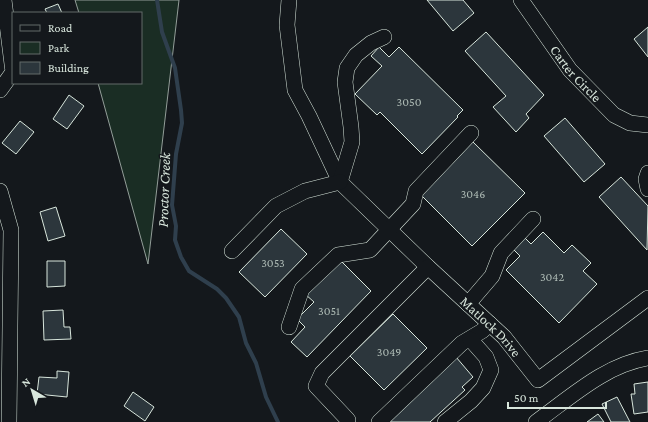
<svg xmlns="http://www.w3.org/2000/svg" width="648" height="422" font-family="'Crimson Pro',serif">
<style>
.green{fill:#1a2d24;stroke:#939e99}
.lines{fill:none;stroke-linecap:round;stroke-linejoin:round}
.stream{stroke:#2f3f4d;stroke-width:4}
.building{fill:#2c363c;stroke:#d8e6dc}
.minor-casing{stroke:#d8e6dc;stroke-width:16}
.minor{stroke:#14181c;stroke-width:15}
.labels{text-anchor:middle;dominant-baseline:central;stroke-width:3;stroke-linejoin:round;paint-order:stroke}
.number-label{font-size:12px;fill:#adbab4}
.street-label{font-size:14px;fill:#d8e6dc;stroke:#14181c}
.water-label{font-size:15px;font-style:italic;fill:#d8e6dc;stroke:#14181c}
</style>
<rect width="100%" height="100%" fill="#14181c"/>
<path class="green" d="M 75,0 L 179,0 L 148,264 L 98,83 L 141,83 L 141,13 L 79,13 Z"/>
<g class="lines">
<path class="stream" d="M 157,0 L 162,32 L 175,68 L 181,110 L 182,123 L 176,154 L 172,205 L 176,226 L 175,240 L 181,257 L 189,271 L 217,289 L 226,298 L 239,317 L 246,343 L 256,363 L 266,397 L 278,422"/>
</g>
<path class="building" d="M 427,0 L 463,0 L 474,13 L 453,31 Z
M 58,4 L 62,13 L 47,13 L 45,9 Z
M 648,27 L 648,57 L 634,39 Z
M 486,32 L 544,95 L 526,114 L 529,118 L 516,132 L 493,107 L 506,96 L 465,51 Z
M 379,47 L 389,57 L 399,47 L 463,110 L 457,116 L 458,117 L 422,154 L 380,112 L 377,115 L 355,94 L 382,66 L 371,56 Z
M 69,95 L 84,106 L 67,129 L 53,119 Z
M 565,118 L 605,164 L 584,182 L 544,136 Z
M 20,121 L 34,132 L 16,154 L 2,143 Z
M 473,142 L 525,193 L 472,246 L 421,195 Z
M 621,177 L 648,206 L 647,250 L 599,197 Z
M 56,207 L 65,236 L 48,241 L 40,212 Z
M 281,229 L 307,254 L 265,297 L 239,272 Z
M 543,232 L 564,253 L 572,245 L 591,263 L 583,271 L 597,284 L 559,323 L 506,270 L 520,256 L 513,249 L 524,237 L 531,244 Z
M 339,259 L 371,291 L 307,357 L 291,342 L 305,327 L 297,319 L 314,302 L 305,294 Z
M 47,261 L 65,261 L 65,286 L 47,287 Z
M 63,310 L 64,327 L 70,327 L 71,339 L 44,340 L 43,311 Z
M 393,314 L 427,348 L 384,390 L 350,356 Z
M 456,357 L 473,377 L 462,387 L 465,390 L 430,422 L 389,422 Z
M 57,371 L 69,372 L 67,397 L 37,394 L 39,377 L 57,378 Z
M 648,382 L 648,412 L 634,414 L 631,394 L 635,394 L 634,384 Z
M 133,392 L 154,407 L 145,421 L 124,406 Z
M 617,397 L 630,422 L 611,422 L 602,404 Z
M 598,414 L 604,422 L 587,422 Z"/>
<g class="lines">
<g class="minor-casing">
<g id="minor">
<path id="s1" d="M 289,0 L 287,25 L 295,90 L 309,116 L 340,182 L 428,267 L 504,337 L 538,380 L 648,298"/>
<path id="s2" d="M 521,0 L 570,70 L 614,115 L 630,123 L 648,125"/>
<path d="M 0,90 L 13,72 L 4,0"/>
<path d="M 648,173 L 646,179 L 648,189"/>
<path d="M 340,182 L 352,142 L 351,127 L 345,82 L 347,68 L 356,55 L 371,43 L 384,37"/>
<path d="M 0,191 L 11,230 L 9,422"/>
<path d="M 232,251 L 276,206 L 305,191 L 340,182"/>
<path d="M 468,304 L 492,276 L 501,253 L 533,219"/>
<path d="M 289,327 L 302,289 L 338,255 L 370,250 L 413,204 L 416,191 L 471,133"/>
<path d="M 348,420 L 316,386 L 322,373 L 428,267"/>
<path d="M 379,422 L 462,343 L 482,331 L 490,324"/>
<path d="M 445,422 L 471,401 L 483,388 L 491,370 L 486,357 L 470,339"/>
<path d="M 536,422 C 571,397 605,365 648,358"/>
</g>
</g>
<use href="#minor" class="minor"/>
</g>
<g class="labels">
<g class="number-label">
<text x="409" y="102">3050</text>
<text x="473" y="194">3046</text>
<text x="273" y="263">3053</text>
<text x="552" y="277">3042</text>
<text x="329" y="311">3051</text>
<text x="389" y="352">3049</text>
</g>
<g class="street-label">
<text stroke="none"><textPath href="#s2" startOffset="92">Carter Circle</textPath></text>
<text stroke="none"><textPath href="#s1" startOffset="402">Matlock Drive</textPath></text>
</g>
<g class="water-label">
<text transform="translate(164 190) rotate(-88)">Proctor Creek</text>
</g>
</g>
<rect x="12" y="12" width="130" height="72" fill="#14181c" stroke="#626a69"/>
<rect x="20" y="25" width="20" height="6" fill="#14181c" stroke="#626a69"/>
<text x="48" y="32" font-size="12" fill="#d8e6dc">Road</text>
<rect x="20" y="42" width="20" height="12" fill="#1a2d24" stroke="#626a69"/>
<text x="48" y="52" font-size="12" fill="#d8e6dc">Park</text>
<rect x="20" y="62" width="20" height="12" fill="#2c363c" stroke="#626a69"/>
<text x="48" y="72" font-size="12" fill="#d8e6dc">Building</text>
<g transform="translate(32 390) rotate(322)" stroke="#14181c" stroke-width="3" paint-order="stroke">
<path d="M0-3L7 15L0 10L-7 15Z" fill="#d8e6dc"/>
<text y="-6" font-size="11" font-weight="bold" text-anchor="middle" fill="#d8e6dc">N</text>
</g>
<path d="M508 402v6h98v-6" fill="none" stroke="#d8e6dc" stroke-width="2"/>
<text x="514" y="402" font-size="12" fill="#d8e6dc" stroke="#14181c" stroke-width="3" paint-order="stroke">50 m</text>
</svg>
